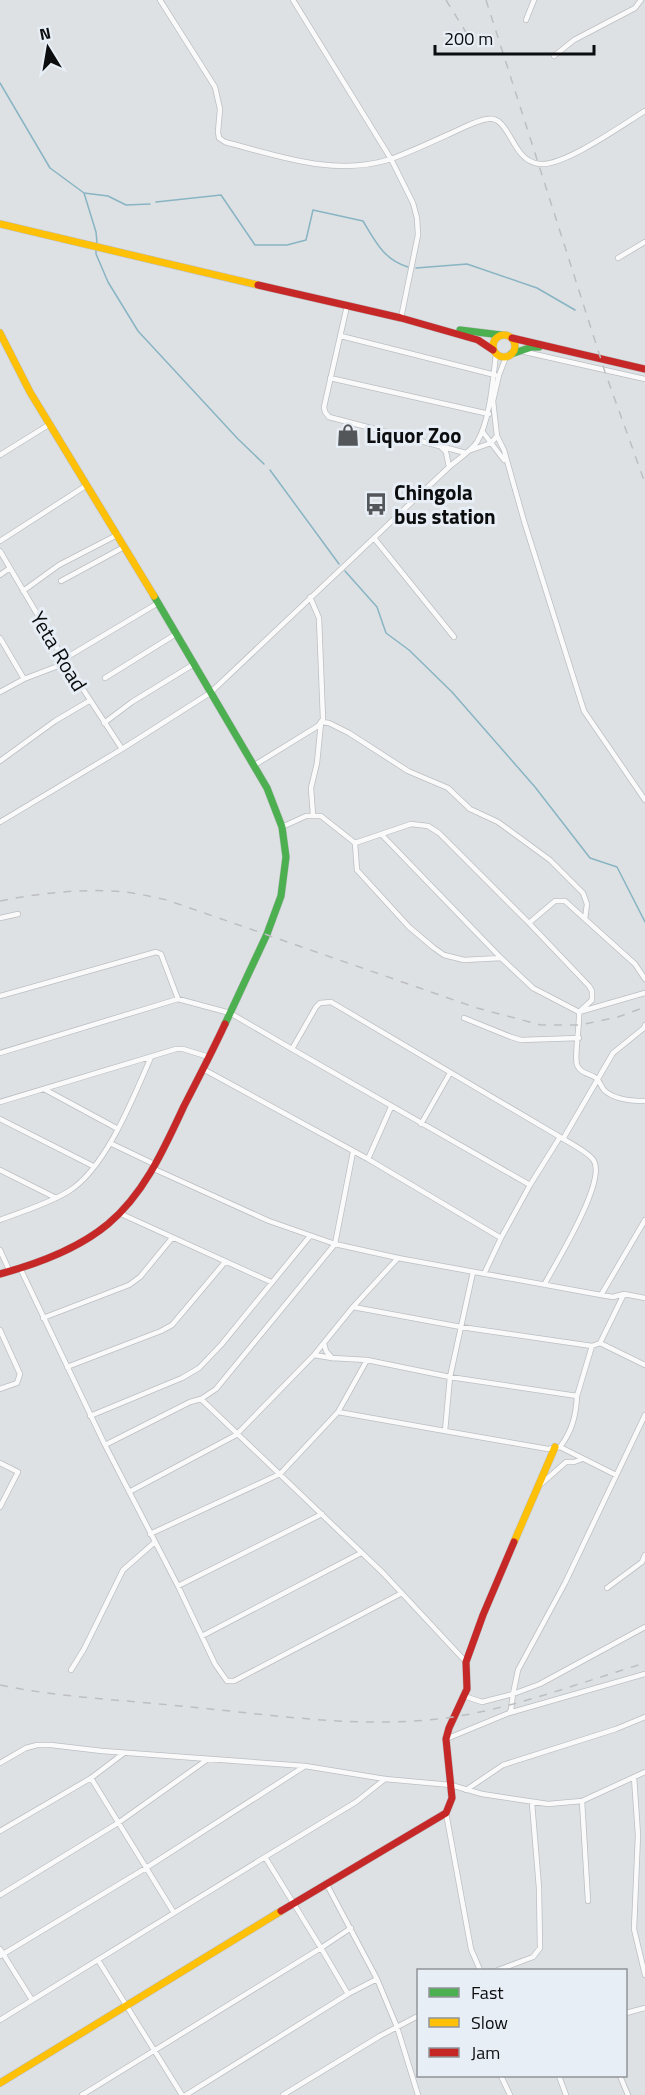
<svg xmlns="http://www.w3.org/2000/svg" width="645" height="2095" font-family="'Titillium Web',sans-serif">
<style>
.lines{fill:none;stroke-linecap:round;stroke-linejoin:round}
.stream{stroke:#88b4c3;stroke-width:1.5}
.street-casing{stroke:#bcbfc2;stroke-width:6}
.fast-casing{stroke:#bcbfc2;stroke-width:8}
.slow-casing{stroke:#bcbfc2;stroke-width:8}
.jam-casing{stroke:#bcbfc2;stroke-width:8}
.street{stroke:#fafafb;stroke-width:4.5}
.fast{stroke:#4caf50;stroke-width:7}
.slow{stroke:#ffc107;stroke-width:7}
.jam{stroke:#c62828;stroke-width:7}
.rail{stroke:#bebebf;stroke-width:1.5;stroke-dasharray:8 8;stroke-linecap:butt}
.labels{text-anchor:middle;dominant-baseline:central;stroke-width:6;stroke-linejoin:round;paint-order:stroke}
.poi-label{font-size:21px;font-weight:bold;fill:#0b0d0f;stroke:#e8eef5;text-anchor:start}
.street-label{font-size:21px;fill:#0b0d0f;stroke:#e8eef5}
</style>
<rect width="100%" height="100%" fill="#dde1e4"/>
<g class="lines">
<path class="stream" d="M 0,83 L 50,168 L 84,193 L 96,232 L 97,243
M 84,193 L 108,196 L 126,205 L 150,204
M 156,202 L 221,195 L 255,245 L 287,245 L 306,240 L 313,210 L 363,221 C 375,241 384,260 408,267
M 96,250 L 96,254 L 108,282 L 138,331 L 238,439 L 264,464
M 416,268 L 467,264 L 537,288 L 575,310
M 270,470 L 339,564
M 345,571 L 377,607 L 386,633 L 409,650 L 452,692 L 535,787 L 590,858 L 617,867 L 645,922"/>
<g class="street-casing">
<path id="street" d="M 160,0 L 215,87 L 220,109 L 218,132 L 219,138 L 225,142 C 279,156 335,177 391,159 C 413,151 436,140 458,130 C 467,126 478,120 488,119 C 511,116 511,162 540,164 C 565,166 622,125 645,111
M 293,0 L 391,159 L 413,203 L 417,218 L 418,235 L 401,318
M 526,20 L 534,0
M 554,56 L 574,40 L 635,8 L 641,0
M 618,258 L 645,242
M 347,306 L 324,407 L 325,412 L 329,417 L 466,453
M 341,336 L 495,375
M 525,352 L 645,379
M 506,357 L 499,375 L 493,401 L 497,436 L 504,450 L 524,521 L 584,711 L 645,800
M 330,378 L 489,414
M 482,431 L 504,460
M 440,446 L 446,452 L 449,467
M 471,450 L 491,443 L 497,436
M 0,455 L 50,424
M 374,538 L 454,637
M 0,541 L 87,485
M 0,551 L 66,663 L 122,749
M 0,575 L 10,568
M 61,581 L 124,547
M 23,591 L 59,565 L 117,535
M 0,638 L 24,679
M 64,659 L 158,603
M 105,678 L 176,634
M 0,692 L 24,679 L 66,663
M 322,722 L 329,723 L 349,733 L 408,771 L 448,788 L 470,809 L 498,822 L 550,860 L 583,893 L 587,904 L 585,919
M 104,723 L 132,702 L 194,664
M 0,761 L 55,721 L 89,701
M 253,766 L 318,726 L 323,719 L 319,618 L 310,597
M 313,815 L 311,788 L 317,763 L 321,723
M 0,822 L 122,749 L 210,693 L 449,467 C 458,459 470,452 477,442 C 490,421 493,379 496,354
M 282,827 L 306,816 L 321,816 L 355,843 L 411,824 L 428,826 L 439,833 L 529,923 L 589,986 L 592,991 L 592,1000 L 579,1012
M 382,835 L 501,958
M 355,843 L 357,870 L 409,927 L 434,948 L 444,955 L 464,960 L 501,958 L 533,988 L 579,1012 L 645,993
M 0,918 L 18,914
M 529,923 L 555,901 L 565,901 L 635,964 L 645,979
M 0,996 L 156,952 L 161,954 L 178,999
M 579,1012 C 580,1025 574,1055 577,1065 C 581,1074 589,1073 596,1078 C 600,1081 601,1087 604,1090 C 614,1100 632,1101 645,1101
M 464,1018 L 511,1037 L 521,1040 L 579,1038
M 292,1049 L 530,1185 L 501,1238 L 484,1274
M 0,1053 L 178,999 L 230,1013 L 292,1049 L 316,1007 L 320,1003 L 331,1002 L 560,1137 C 568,1142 590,1153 594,1161 C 606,1182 556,1263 544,1285
M 203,1069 L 368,1159 L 501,1238
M 44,1089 L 118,1129
M 0,1102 L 176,1049 L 183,1049 L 209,1057
M 0,1119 L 93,1166
M 421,1124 L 450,1073
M 563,1139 L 613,1053 L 644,1028 L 645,1025
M 110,1143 L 156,1165
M 368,1159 L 391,1107
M 154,1169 L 269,1221 L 335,1244 L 398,1258 L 601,1295 L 613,1297 L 624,1294 L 645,1298
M 0,1170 L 56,1198
M 530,1185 L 560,1137
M 119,1213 L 271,1282
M 0,1220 C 23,1211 48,1204 69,1191 C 106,1168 134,1096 151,1057
M 0,1250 L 10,1272
M 20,1268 L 105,1445 L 178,1586 L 215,1664 L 227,1681 L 234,1681 L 402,1593
M 601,1295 L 645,1220
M 353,1307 L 461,1327 L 592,1346
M 43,1318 L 129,1285 L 140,1277 L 172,1238
M 0,1330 L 20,1374 L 17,1383 L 0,1389
M 324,1343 L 326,1351 L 332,1358
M 600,1343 L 645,1365
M 314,1355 L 332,1358 L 367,1360
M 67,1367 L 161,1331 L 172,1325 L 225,1262
M 201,1399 L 216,1389 L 335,1244 L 353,1152
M 338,1412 L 445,1431 L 450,1377 L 473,1272
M 645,1415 L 565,1583 L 518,1670 L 513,1694 L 540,1684 L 645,1627
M 90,1416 L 182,1378 L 199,1368 L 221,1345 L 310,1236
M 445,1431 L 548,1449 L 560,1447 C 572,1431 576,1416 577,1396
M 105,1445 L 190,1402 L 201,1399 L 383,1573 L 466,1662
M 560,1447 L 616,1475
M 0,1463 L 18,1472 L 0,1507
M 540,1485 L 566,1462 L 574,1462 L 582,1459
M 129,1492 L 236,1435 L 314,1355 L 353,1307 L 398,1258
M 150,1534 L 280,1474 L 338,1412 L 367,1360 L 450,1377 L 577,1396 L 592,1346 L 600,1343 L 624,1294
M 178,1586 L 322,1514
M 607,1588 L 642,1562 L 645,1555
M 202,1636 L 361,1553
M 71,1670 L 84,1649 L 123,1570 L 155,1542
M 464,1696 L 482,1702 L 513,1694 L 511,1710 L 509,1713
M 446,1739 L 509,1713 L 645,1674
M 0,1763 L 26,1748 L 37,1745 L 51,1745 L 102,1751 L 305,1766 L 385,1779 L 451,1785 L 482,1794 L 548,1804 L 582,1801 L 645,1772
M 634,1777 L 638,1835 L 634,1929 L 645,1975
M 91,1778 L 174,1913
M 466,1790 L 503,1765 L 616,1729 L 645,1717
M 582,1801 L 588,1901
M 446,1813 L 471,1949 L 480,1970
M 0,1831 L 91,1778 L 124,1753
M 326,1883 L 377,1979 L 397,2027 L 418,2095
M 0,1895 L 118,1823 L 208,1759
M 351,1928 L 321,1948 L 265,1857 L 356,1802 L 385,1779
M 0,1949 L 32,2000
M 0,1956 L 146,1868 L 305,1766
M 98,1960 L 182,2095
M 498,1970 L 533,1957 L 540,1948 L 539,1888 L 532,1803
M 626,2013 L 645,2008
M 0,2020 L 265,1857
M 501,2076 L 510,2095
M 559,2076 L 566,2095
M 620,2076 L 628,2095
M 82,2095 L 321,1948 L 348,1994
M 186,2095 L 348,1994 L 377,1979
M 283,2095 L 380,2036 L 418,2016"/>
</g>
<g class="fast-casing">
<path id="fast" d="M 460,330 L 501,335
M 511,354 L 532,347 L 539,347
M 154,596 L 267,788 L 282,827 L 286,857 L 281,896 L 267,934 L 225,1024"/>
</g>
<g class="slow-casing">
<path id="slow" d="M 0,224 L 258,285
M 0,333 L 30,392 L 154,596
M493 346a11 11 0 1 1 22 0a11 11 0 1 1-22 0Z
M 514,1542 L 555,1447
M 0,2083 L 281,1911"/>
</g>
<g class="jam-casing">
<path id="jam" d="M 258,285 L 401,318 L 478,340 L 493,350
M 512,338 L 645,369
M 0,1274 C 37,1264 78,1249 108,1224 C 144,1194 164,1149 184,1106 C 198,1079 212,1052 225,1024
M 281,1911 L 446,1813 L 452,1798 L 446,1739 L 449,1728 L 467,1689 L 466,1662 L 483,1615 L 514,1542"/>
</g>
<use href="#street" class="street"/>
<use href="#fast" class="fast"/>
<use href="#slow" class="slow"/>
<use href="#jam" class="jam"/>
<path class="rail" d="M 446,0 L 472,42
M 486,0 L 605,372 L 645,483
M 0,901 C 41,893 84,888 126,892 C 140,894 154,897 167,900 L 477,1008 L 541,1025 L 580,1025 L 618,1017 L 645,1007
M 0,1685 C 62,1698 127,1700 190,1707 C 276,1715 366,1730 453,1717 C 518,1707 582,1682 645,1663"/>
</g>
<defs>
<g id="shop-bare" transform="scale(1.8)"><path d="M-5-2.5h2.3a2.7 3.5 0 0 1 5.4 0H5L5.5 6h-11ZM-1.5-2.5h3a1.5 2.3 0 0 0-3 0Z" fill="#54575a" stroke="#e8eef5" stroke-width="2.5" paint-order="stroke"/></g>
<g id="bus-bare" transform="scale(1.8)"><path d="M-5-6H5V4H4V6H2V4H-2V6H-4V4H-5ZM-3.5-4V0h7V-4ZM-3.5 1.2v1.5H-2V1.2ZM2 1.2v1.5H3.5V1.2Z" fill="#54575a" stroke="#e8eef5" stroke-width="2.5" paint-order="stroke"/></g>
</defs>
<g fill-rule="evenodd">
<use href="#shop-bare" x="348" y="435"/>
<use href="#bus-bare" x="376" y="504"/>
</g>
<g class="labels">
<g class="poi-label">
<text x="366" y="435">Liquor Zoo</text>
<text x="394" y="492">Chingola<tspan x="394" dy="24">bus station</tspan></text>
</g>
<g class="street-label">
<text transform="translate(59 651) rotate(59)">Yeta Road</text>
</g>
</g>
<rect x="417" y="1969" width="210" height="108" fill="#e8eef5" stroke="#909499" stroke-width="1.5"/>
<rect x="429" y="1988" width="30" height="9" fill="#4caf50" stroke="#909499" stroke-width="1.5"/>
<text x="471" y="1999" font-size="18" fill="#0b0d0f">Fast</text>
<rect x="429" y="2018" width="30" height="9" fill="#ffc107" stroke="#909499" stroke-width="1.5"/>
<text x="471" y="2029" font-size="18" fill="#0b0d0f">Slow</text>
<rect x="429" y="2048" width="30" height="9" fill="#c62828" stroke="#909499" stroke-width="1.5"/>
<text x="471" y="2059" font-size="18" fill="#0b0d0f">Jam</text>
<g transform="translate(48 48) rotate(349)" stroke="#e8eef5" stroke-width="4.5" paint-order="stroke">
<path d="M0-4.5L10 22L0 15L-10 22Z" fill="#0b0d0f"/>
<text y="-9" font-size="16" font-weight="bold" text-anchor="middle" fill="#0b0d0f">N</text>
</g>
<path d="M435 45v9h159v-9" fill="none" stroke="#0b0d0f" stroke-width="3"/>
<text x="444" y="45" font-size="18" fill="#0b0d0f" stroke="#e8eef5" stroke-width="4.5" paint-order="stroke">200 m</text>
</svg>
